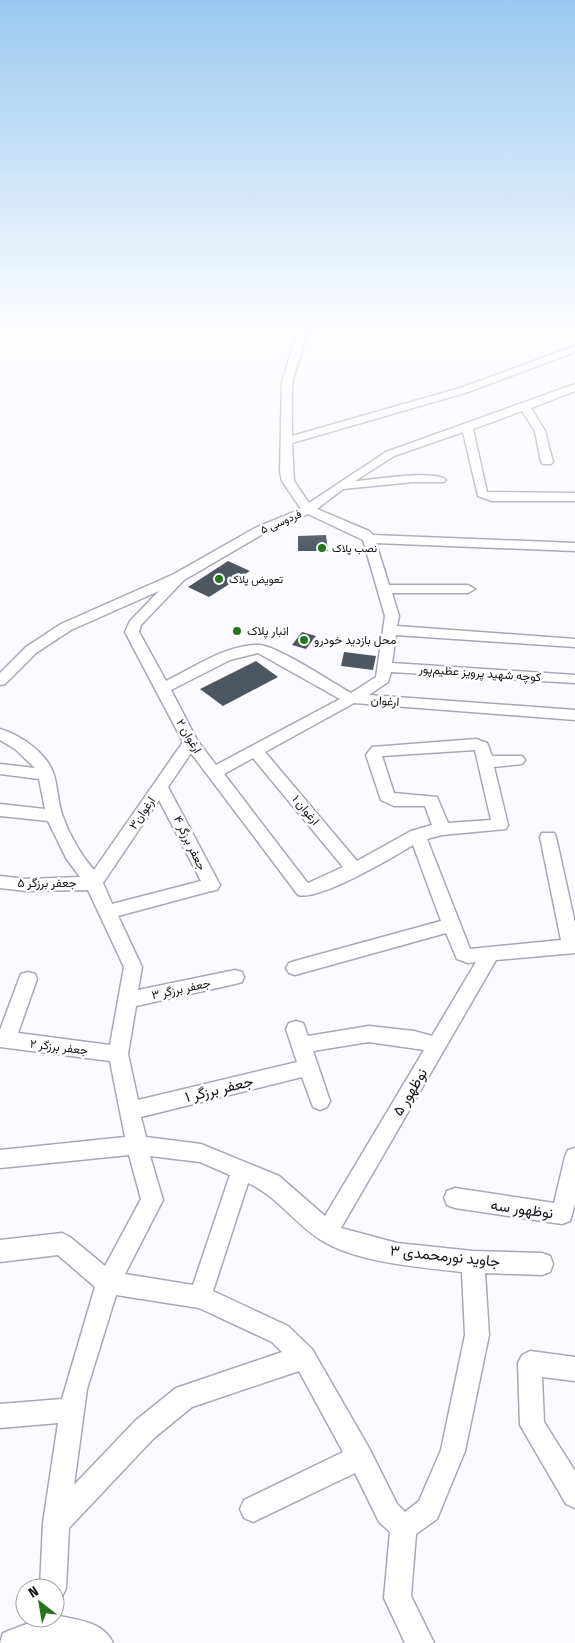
<svg xmlns="http://www.w3.org/2000/svg" width="575" height="1643" font-family="'Fira Sans Condensed',Vazirmatn,sans-serif">
<style>
.building{fill:#4e5662}
.lines{fill:none;stroke-linecap:round;stroke-linejoin:round}
.minor-casing{stroke:#a9a7b7;stroke-width:3}
.minor{fill:#fff;fill-rule:evenodd}
.poi-dot{fill:#26751d;stroke:#fff;stroke-width:2}
.labels{text-anchor:middle;dominant-baseline:central;stroke-width:5;stroke-linejoin:round;paint-order:stroke}
.far-street-label{font-size:11px;fill:#131218;stroke:#fff}
.far-poi-label{font-size:11px;fill:#131218;stroke:#fff;text-anchor:start}
.poi-label{font-size:12px;fill:#131218;stroke:#fff;text-anchor:start}
.street-label{font-size:12px;fill:#131218;stroke:#fff}
.near-street-label{font-size:15px;fill:#131218;stroke:#fff}
</style>
<rect width="100%" height="100%" fill="#fbfbff"/>
<path class="building" d="M 326,535 L 328,551 L 298,551 L 298,536 Z
M 228,561 L 250,571 L 209,597 L 188,587 Z
M 302,632 L 316,636 L 306,649 L 292,645 Z
M 344,652 L 376,656 L 373,670 L 341,666 Z
M 256,661 L 278,677 L 223,706 L 200,689 Z"/>
<g class="lines">
<g class="minor-casing">
<path id="minor" d="M 299,325 L 309,325 L 292,383 L 292,436 L 460,388 L 575,346 L 575,352 L 468,392 L 292,443 L 294,481 L 309,503 L 386,452 L 575,384 L 575,391 L 531,408 L 545,431 L 553,462 L 551,464 L 543,464 L 541,462 L 535,431 L 522,411 L 473,429 L 487,492 L 575,493 L 575,501 L 492,501 L 478,496 L 463,432 L 394,456 L 355,481 C 372,480 435,469 446,480 L 444,482 L 413,482 L 343,489 L 317,509 L 369,531 L 373,535 L 575,543 L 575,551 L 376,543 L 389,585 L 468,585 L 475,589 L 468,593 L 392,593 L 399,616 L 397,626 L 575,639 L 575,647 L 396,635 L 392,663 L 575,675 L 575,683 L 391,672 L 388,682 L 369,695 L 575,710 L 575,720 L 354,703 L 265,752 L 357,861 L 411,831 L 432,825 L 425,806 L 394,806 L 381,800 L 366,755 L 372,747 L 476,739 L 487,743 L 492,756 L 522,756 L 525,760 L 522,764 L 494,767 L 508,825 L 506,829 L 442,835 L 427,839 L 470,949 L 561,940 L 540,837 L 542,833 L 554,833 L 556,837 L 575,923 L 575,953 L 496,960 L 341,1228 L 397,1243 L 473,1251 L 542,1253 L 550,1256 L 553,1264 L 550,1272 L 542,1275 L 485,1273 L 489,1335 L 465,1451 L 437,1519 L 416,1534 L 411,1596 L 434,1643 L 405,1643 L 384,1598 L 390,1532 L 379,1522 L 355,1473 L 253,1522 L 244,1518 L 240,1509 L 244,1500 L 343,1452 L 299,1371 L 192,1407 L 154,1438 L 69,1528 L 66,1588 L 62,1597 L 55,1601 L 55,1588 L 40,1588 L 43,1523 L 58,1423 L 0,1428 L 0,1404 L 62,1399 L 95,1287 L 58,1255 L 0,1262 L 0,1240 L 62,1233 L 70,1237 L 105,1266 L 141,1199 L 129,1155 L 0,1168 L 0,1150 L 125,1137 L 110,1061 L 0,1047 L 0,1030 L 19,979 L 21,974 L 28,972 L 35,974 L 37,979 L 18,1033 L 110,1045 L 124,967 L 88,890 L 26,891 L 0,888 L 0,876 L 26,879 L 80,877 L 66,858 L 48,821 L 0,816 L 0,804 L 45,809 L 39,779 L 0,774 L 0,764 L 35,768 L 15,749 L 0,740 L 0,729 C 21,735 48,754 54,775 C 58,789 58,804 63,817 C 70,836 81,855 94,870 L 183,742 L 125,632 L 130,621 L 159,591 L 71,630 L 36,653 L 5,684 L 0,685 L 0,673 L 26,647 L 61,624 L 174,574 L 255,528 L 301,509 L 282,481 L 280,471 L 282,383 ZM 308,514 L 363,540 L 385,616 L 376,677 L 351,693 C 331,682 278,646 259,645 C 227,644 193,668 166,681 L 139,632 L 141,625 L 184,580 L 263,534 ZM 258,653 L 340,699 L 216,765 L 197,740 L 171,690 L 230,660 ZM 475,750 L 491,820 L 448,823 L 437,797 L 394,793 L 382,756 ZM 191,753 L 298,895 C 319,901 392,858 413,845 L 441,921 L 295,961 L 289,963 L 286,968 L 289,973 L 295,975 L 446,933 L 457,959 L 468,963 L 476,962 L 432,1036 L 414,1031 L 369,1026 L 308,1036 L 303,1023 L 296,1021 L 289,1023 L 286,1029 L 297,1062 L 138,1100 L 128,1054 L 136,1006 L 235,984 L 242,982 L 244,977 L 242,972 L 235,970 L 138,990 L 142,967 L 118,916 L 211,891 L 217,890 L 220,885 L 168,787 ZM 253,758 L 343,867 L 308,883 L 306,881 L 224,774 ZM 159,800 L 201,881 L 112,904 L 103,883 ZM 369,1042 L 424,1050 L 325,1216 L 279,1176 L 201,1144 L 146,1137 L 141,1117 L 302,1077 L 313,1107 L 320,1110 L 327,1107 L 330,1101 L 313,1051 ZM 150,1156 L 200,1162 L 230,1175 L 193,1285 L 125,1274 L 163,1200 ZM 248,1183 C 277,1196 294,1223 321,1240 C 357,1263 420,1267 462,1272 L 465,1335 L 441,1450 L 419,1501 L 405,1512 L 397,1504 L 369,1448 L 312,1349 L 288,1326 L 213,1291 ZM 116,1295 L 199,1308 L 272,1342 L 282,1352 L 176,1388 L 136,1420 L 74,1485 L 87,1389 Z
M 575,1148 L 575,1204 L 570,1221 L 562,1224 L 455,1208 L 447,1205 L 444,1198 L 447,1191 L 455,1188 L 554,1203 L 565,1157 L 568,1150 Z
M 530,1351 L 575,1357 L 575,1381 L 542,1377 L 544,1422 L 575,1471 L 575,1508 L 566,1504 L 520,1425 L 518,1363 L 522,1355 Z
M 55,1615 C 76,1620 103,1621 113,1643 L 0,1643 L 3,1633 L 42,1618 L 55,1618 Z"/>
</g>
<use href="#minor" class="minor"/>
</g>
<linearGradient id="sky" x2="0" y2="1"><stop stop-color="#9ac9f0"/><stop offset="0.59" stop-color="#fdfdff"/><stop offset="1" stop-color="#fdfdff" stop-opacity="0"/></linearGradient>
<rect width="575" height="555" fill="url(#sky)"/>
<g class="poi-dot">
<circle cx="322" cy="548" r="5"/>
<circle cx="219" cy="579" r="5"/>
<circle cx="237" cy="631" r="5"/>
<circle cx="304" cy="640" r="5"/>
</g>
<g class="labels">
<g class="far-street-label">
<text transform="translate(281 522) rotate(-24)">فردوسی ۵</text>
</g>
<g class="far-poi-label">
<text x="332" y="548">نصب پلاک</text>
<text x="229" y="579">تعویض پلاک</text>
</g>
<g class="poi-label">
<text x="247" y="631">انبار پلاک</text>
<text x="314" y="640">محل بازدید خودرو</text>
</g>
<g class="street-label">
<text transform="translate(480 673) rotate(4)">کوچه شهید پرویز عظیم‌پور</text>
<text transform="translate(385 701) rotate(4)">ارغوان</text>
<text transform="translate(189 736) rotate(59)">ارغوان ۲</text>
<text transform="translate(306 810) rotate(50)">ارغوان ۱</text>
<text transform="translate(142 813) rotate(-56)">ارغوان۳</text>
<text transform="translate(190 843) rotate(64)">جعفر برزگر ۴</text>
<text x="47" y="883">جعفر برزگر ۵</text>
<text transform="translate(181 989) rotate(-12)">جعفر برزگر ۳</text>
<text transform="translate(59 1047) rotate(7)">جعفر برزگر ۲</text>
</g>
<g class="near-street-label">
<text transform="translate(219 1089) rotate(-14)">جعفر برزگر ۱</text>
<text transform="translate(410 1092) rotate(-59)">نوظهور ۵</text>
<text transform="translate(522 1209) rotate(8)">نوظهور سه</text>
<text transform="translate(445 1256) rotate(6)">جاوید نورمحمدی ۳</text>
</g>
</g>
<g transform="translate(40 1603) rotate(329)"><circle r="24" fill="#ffffff" stroke="#a1a0a3"/>
<path d="M0-4L9 19L0 12L-9 19Z" fill="#26751d"/>
<text y="-8" font-size="14" font-weight="bold" text-anchor="middle" fill="#131218">N</text>
</g>
</svg>
